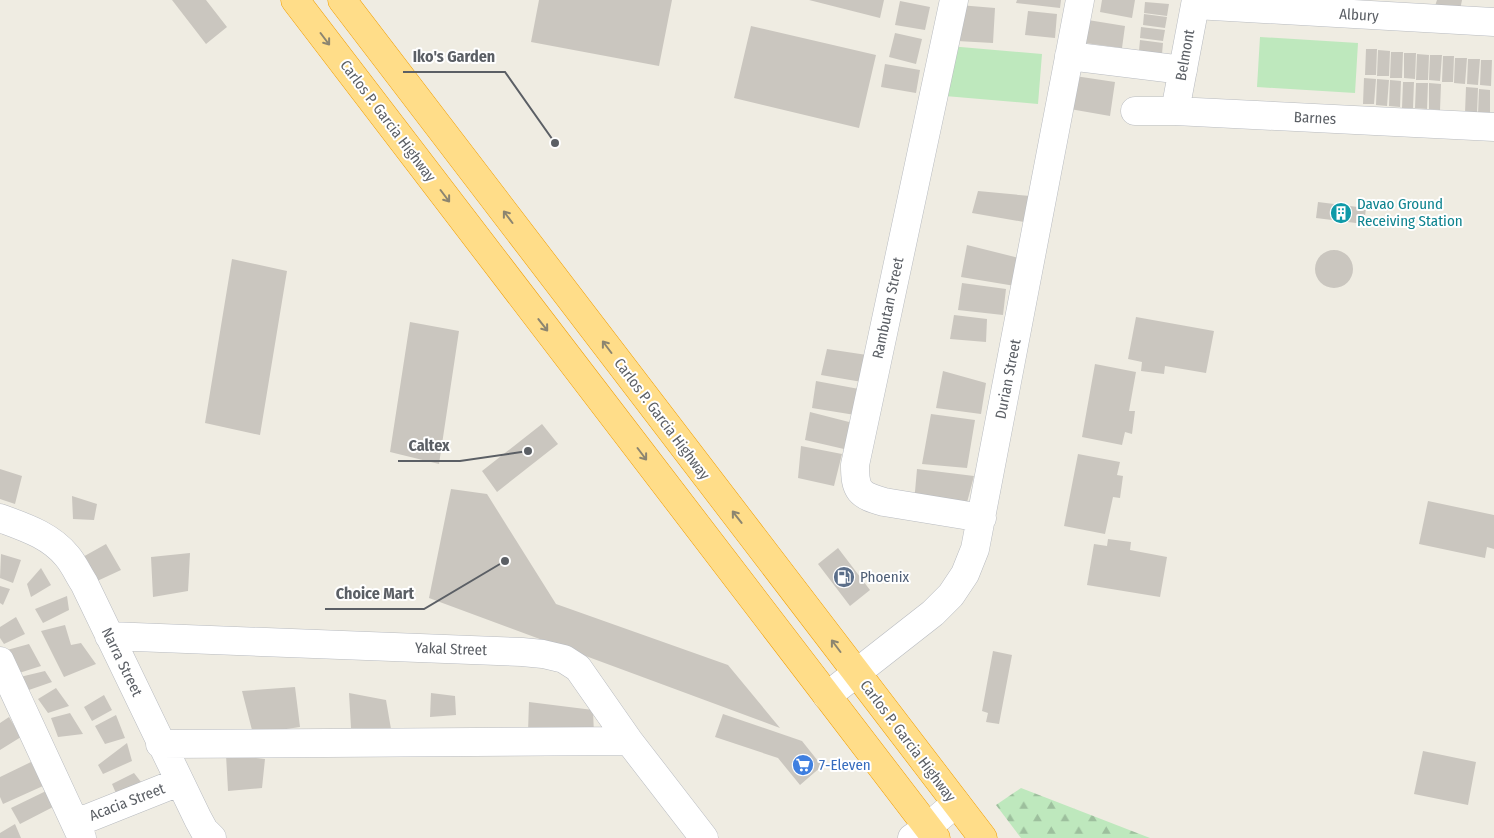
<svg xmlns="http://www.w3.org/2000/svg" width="1494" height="838" font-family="'Fira Sans Condensed',sans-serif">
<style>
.forest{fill:url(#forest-firs)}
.green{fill:#bee8bd}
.building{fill:#cac6bf}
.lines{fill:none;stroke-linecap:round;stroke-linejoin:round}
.minor-casing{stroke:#b8bbc0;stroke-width:29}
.highway-casing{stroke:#f19e00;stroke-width:29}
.minor{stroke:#fff;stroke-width:28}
.highway{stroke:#ffdd89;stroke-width:28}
.oneway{stroke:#8c8570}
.labels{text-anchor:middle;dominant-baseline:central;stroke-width:4;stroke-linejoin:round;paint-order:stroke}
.street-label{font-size:15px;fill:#5b5f65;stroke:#fff}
.culture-label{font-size:15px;fill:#0d838f;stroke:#fff;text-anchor:start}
.service-label{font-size:15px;fill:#4e5e75;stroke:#fff;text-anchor:start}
.shop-label{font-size:15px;fill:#366cbe;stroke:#fff;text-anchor:start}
.leader{fill:none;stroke:#5b5f65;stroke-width:2}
.callout-dot{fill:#5b5f65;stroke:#fff;stroke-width:2}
.callout-label{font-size:16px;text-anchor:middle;font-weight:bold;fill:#5b5f65;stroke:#fff;stroke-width:4;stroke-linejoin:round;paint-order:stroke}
</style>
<defs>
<pattern id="forest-firs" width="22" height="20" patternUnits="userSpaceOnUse" patternTransform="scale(1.25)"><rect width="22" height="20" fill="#bee8bd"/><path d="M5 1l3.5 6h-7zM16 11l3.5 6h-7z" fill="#9dbf9d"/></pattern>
</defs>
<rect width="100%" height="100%" fill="#efece2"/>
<path class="forest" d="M 1021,788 L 1150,838 L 1021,838 L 996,805 Z"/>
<path class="green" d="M 1260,37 L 1358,43 L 1355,93 L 1257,87 Z
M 949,46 L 1042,54 L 1038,104 L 945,96 Z"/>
<path class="building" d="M 172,0 L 206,0 L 227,27 L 206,44 Z
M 539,0 L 672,0 L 659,66 L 531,42 Z
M 809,0 L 884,0 L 880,18 Z
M 1017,0 L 1061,0 L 1060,8 L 1016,3 Z
M 1102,0 L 1135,0 L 1132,18 L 1100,12 Z
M 1437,0 L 1462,0 L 1460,10 L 1435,6 Z
M 900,1 L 930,7 L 925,30 L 895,25 Z
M 1145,2 L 1169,4 L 1167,16 L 1144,13 Z
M 959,5 L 995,8 L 993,43 L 957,41 Z
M 1028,11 L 1057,14 L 1055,38 L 1025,35 Z
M 1144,14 L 1167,17 L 1165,28 L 1143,25 Z
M 1088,20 L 1125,26 L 1122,48 L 1085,43 Z
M 751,26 L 876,55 L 859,128 L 734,98 Z
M 1141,27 L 1165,30 L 1163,41 L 1140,38 Z
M 895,33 L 922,39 L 916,64 L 889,57 Z
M 1140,40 L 1163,43 L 1162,54 L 1139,51 Z
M 1366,49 L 1377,49 L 1376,75 L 1365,75 Z
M 1378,50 L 1390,51 L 1389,76 L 1377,76 Z
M 1391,52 L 1403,52 L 1402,78 L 1390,78 Z
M 1404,53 L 1416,53 L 1415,79 L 1404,78 Z
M 1417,54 L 1429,55 L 1428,80 L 1416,80 Z
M 1430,55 L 1442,55 L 1440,81 L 1429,80 Z
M 1443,56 L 1454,56 L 1453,82 L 1442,82 Z
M 1455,58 L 1467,58 L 1465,84 L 1454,83 Z
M 1468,59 L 1480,59 L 1478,85 L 1467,84 Z
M 1481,60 L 1492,60 L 1491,86 L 1480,85 Z
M 885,64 L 920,70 L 916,93 L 881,87 Z
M 1075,76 L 1115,82 L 1110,116 L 1070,109 Z
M 1364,78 L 1376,79 L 1374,104 L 1363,104 Z
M 1377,79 L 1389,80 L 1387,106 L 1376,105 Z
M 1390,80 L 1401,81 L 1400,107 L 1389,106 Z
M 1403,82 L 1414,82 L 1413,108 L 1402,108 Z
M 1416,83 L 1428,83 L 1427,109 L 1415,108 Z
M 1429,83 L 1441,84 L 1440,110 L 1429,109 Z
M 1466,87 L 1478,88 L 1477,114 L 1465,113 Z
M 1479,89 L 1490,90 L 1490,115 L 1478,115 Z
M 978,191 L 1030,196 L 1024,222 L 972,213 Z
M 1318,202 L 1366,208 L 1364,224 L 1316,218 Z
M 967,245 L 1019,258 L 1015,286 L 961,277 Z
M1315 269a19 19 0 1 1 38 0a19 19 0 1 1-38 0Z
M 232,259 L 287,271 L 260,435 L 205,423 Z
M 962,283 L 1006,289 L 1003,315 L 958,310 Z
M 954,315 L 987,319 L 986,342 L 950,339 Z
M 1136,317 L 1214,331 L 1206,373 L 1165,366 L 1164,374 L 1141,371 L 1142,362 L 1128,359 Z
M 410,322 L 459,331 L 439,464 L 390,452 Z
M 827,349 L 867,355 L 862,382 L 821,375 Z
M 1095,364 L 1136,372 L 1129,411 L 1135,411 L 1132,434 L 1125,432 L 1122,445 L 1082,437 Z
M 943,371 L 986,383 L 981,414 L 936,408 Z
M 816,381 L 859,389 L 855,415 L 812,408 Z
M 810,412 L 853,423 L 844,449 L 805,440 Z
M 931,414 L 975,420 L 967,468 L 922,464 Z
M 542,424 L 558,444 L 497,492 L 482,471 Z
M 801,446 L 842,454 L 834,486 L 798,478 Z
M 1078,454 L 1120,462 L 1117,475 L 1123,476 L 1120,498 L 1113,497 L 1105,534 L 1064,526 Z
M 0,469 L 22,476 L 15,504 L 0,499 Z
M 917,469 L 974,476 L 965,510 L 914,503 Z
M 451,489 L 487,494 L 556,604 L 728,665 L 780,728 L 429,598 Z
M 72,496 L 97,504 L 94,520 L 73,519 Z
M 1428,501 L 1494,515 L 1494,549 L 1487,547 L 1485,558 L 1419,544 Z
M 1108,539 L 1131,542 L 1130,550 L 1167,557 L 1160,597 L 1087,585 L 1094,544 L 1107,546 Z
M 106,544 L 121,570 L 95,582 L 81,558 Z
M 838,548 L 870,590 L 850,606 L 818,564 Z
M 190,553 L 188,591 L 153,597 L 151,557 Z
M 1,554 L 21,560 L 13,583 L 0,578 Z
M 41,568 L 51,585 L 31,597 L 27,584 Z
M 0,586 L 10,589 L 3,605 L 0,603 Z
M 67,596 L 69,610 L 43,623 L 35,609 Z
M 16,617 L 25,634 L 4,644 L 0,638 L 0,627 Z
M 65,625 L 71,645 L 81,643 L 96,664 L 64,677 L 41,631 Z
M 29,644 L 41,666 L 16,674 L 7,650 Z
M 993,651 L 1012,655 L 999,724 L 986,722 L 988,713 L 982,711 Z
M 45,671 L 52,682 L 26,691 L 20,677 Z
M 295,687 L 300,727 L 253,734 L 242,691 Z
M 56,688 L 69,706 L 48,713 L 38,699 Z
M 349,693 L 386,700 L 391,729 L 351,728 Z
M 431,693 L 455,696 L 456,715 L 430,717 Z
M 104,695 L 112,710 L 92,721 L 84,707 Z
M 529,702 L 593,710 L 594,735 L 528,732 Z
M 70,713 L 83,734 L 58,737 L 51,718 Z
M 723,714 L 802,741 L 822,766 L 800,785 L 778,758 L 715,737 Z
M 116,715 L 125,738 L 105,744 L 95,726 Z
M 9,717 L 21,737 L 0,750 L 0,723 Z
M 127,743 L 132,761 L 103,774 L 98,765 Z
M 1423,751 L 1476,762 L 1468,805 L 1414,794 Z
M 226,755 L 265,759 L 262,788 L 228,791 Z
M 31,762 L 43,786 L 3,804 L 0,797 L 0,777 Z
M 134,773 L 145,787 L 118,798 L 112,784 Z
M 46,791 L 53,807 L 20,824 L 11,808 Z
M 15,824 L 21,838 L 0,838 L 0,833 Z"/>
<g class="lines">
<g class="minor-casing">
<path id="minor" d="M 954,0 L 855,465 C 855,491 859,495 884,502 L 982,518
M 1195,5 L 1494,22
M 1069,56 L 1183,70
M 1135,111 L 1175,111 L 1494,127
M 1175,111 L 1196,0
M 0,518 C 24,527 50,535 67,556 C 74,564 78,574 84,583 L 198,819 L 204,830 L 212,838
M 109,636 L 522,652 L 543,654 L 564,659 L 578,668 L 629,741 L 704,838
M 0,661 L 82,838
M 827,696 L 933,613 L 951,595 L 965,574 L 975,549 L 1080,0
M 160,744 L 629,741
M 76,823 L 179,782
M 912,838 L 928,827 L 956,803"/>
</g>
<g class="highway-casing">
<path id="highway" d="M 295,0 L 936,838
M 342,0 L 983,838"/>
</g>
<use href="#minor" class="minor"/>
<use href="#highway" class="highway"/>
</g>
<defs><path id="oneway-shaft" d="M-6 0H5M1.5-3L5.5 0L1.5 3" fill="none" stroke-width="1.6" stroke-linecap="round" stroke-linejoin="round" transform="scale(1.25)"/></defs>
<g class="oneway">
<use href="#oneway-shaft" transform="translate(325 39) rotate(53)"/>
<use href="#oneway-shaft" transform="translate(445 196) rotate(53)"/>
<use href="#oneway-shaft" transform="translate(508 217) rotate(-127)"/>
<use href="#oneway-shaft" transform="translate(543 325) rotate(52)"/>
<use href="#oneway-shaft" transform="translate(607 347) rotate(-127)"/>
<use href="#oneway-shaft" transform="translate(642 454) rotate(53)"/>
<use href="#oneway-shaft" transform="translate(737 517) rotate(-128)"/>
<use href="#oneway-shaft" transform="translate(836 646) rotate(-127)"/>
</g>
<defs>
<g id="building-disc" transform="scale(1.125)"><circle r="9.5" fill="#0f9aa8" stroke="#fff"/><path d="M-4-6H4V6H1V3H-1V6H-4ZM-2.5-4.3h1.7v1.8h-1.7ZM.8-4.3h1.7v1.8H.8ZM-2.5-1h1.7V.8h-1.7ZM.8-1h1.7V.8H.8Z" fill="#fff"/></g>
<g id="fuel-disc" transform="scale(1.125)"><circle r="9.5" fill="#5c6f8a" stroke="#fff"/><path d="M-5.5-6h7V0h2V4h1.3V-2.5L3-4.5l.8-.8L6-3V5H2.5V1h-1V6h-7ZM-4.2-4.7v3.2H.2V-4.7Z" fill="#fff"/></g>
<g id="supermarket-disc" transform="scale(1.125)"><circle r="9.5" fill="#3f7fe0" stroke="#fff"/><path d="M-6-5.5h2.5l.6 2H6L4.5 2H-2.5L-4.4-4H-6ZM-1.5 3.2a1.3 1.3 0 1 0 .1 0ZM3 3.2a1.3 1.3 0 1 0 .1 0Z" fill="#fff"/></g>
</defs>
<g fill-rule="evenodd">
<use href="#building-disc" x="1341" y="213"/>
<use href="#fuel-disc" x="844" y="577"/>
<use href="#supermarket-disc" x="803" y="765"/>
</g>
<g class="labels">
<g class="street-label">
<text transform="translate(1359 15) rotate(3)">Albury</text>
<text transform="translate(1185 55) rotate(-80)">Belmont</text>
<text transform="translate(1315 118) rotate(3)">Barnes</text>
<text transform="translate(388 121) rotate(53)">Carlos P. Garcia Highway</text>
<text transform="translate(888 308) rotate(-78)">Rambutan Street</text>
<text transform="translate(1008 379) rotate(-79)">Durian Street</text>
<text transform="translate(662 419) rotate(53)">Carlos P. Garcia Highway</text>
<text transform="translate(451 649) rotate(2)">Yakal Street</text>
<text transform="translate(122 662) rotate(64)">Narra Street</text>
<text transform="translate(908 741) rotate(53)">Carlos P. Garcia Highway</text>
<text transform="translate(127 802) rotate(-21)">Acacia Street</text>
</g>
<g class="culture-label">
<text x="1357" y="204">Davao Ground<tspan x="1357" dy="17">Receiving Station</tspan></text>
</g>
<g class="service-label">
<text x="860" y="577">Phoenix</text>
</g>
<g class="shop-label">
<text x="819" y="765">7-Eleven</text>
</g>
</g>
<path class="leader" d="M555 143L505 72H403M528 451L460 461H398M505 561L424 609H325"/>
<g class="callout-dot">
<circle cx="555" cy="143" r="5"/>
<circle cx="528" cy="451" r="5"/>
<circle cx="505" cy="561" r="5"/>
</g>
<g class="callout-label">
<text x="454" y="62">Iko's Garden</text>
<text x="429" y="451">Caltex</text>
<text x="375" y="599">Choice Mart</text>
</g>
</svg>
